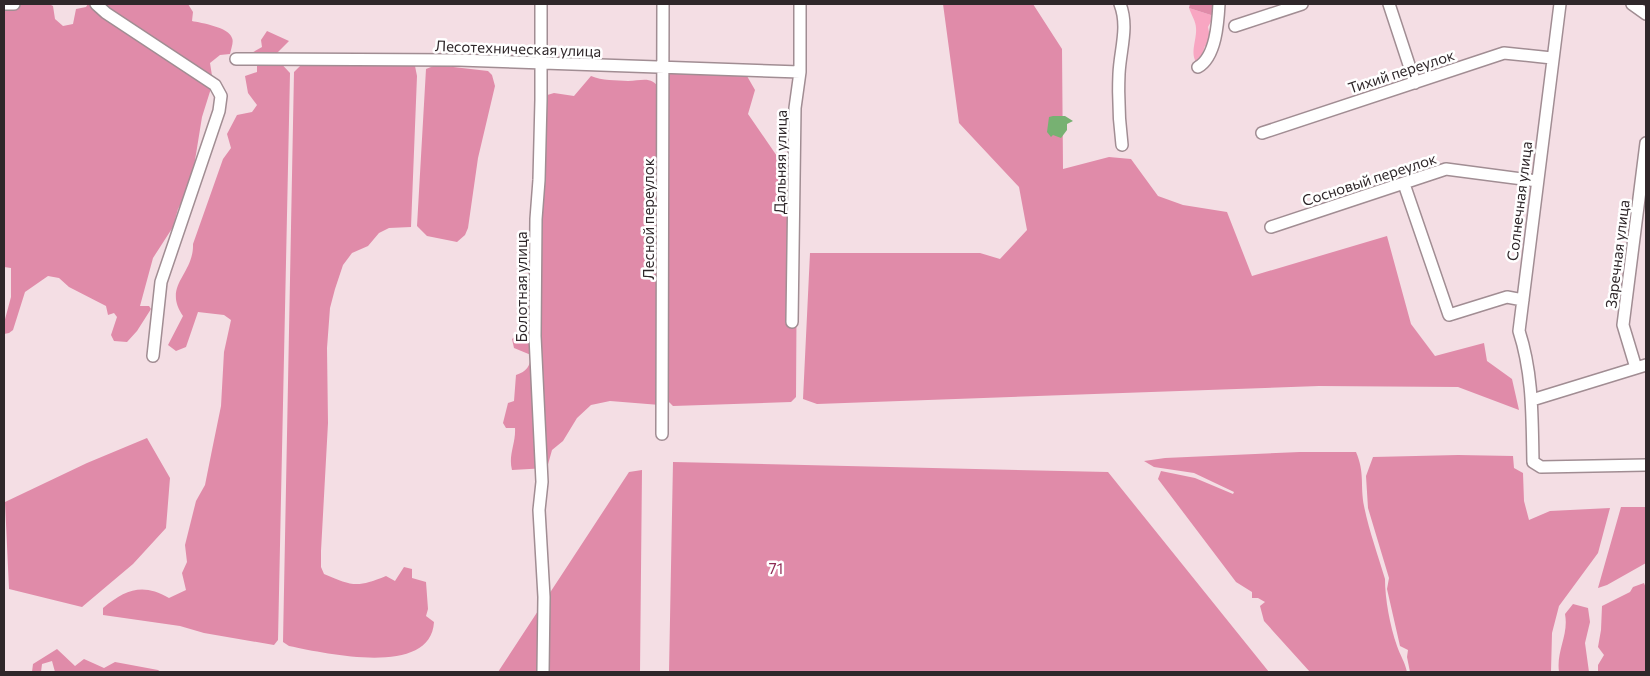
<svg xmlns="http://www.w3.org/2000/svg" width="1650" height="676" font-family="Commissioner,sans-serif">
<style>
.green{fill:#f8a6c2}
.forest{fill:#e08ba9}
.water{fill:#77b172}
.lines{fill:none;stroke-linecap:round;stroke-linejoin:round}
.minor-casing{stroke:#a18d93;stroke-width:14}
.minor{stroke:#fff;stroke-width:11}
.labels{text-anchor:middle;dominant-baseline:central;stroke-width:5;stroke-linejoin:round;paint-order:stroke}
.street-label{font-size:15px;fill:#2f272a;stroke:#fff}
.park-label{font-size:15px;fill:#8f2c56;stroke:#fff}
</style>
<rect width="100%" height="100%" fill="#f4dee4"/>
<path class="green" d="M 1189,8 L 1214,16 L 1208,27 L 1209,32 L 1213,33 L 1208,47 L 1205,46 L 1200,61 L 1196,62 C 1190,52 1197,39 1196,28 C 1196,22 1191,14 1189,8 Z"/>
<path class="forest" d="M 4,4 L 49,4 L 53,6 L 55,19 L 63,26 L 73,24 L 76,9 L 86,7 L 88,4 L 98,4 L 102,10 L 106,4 L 188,4 L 193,12 L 192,21 C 201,23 229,27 232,38 C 234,42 231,49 230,54 L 220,55 L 210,63 L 213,82 L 202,117 L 191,185 L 178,209 L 173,227 L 153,258 L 140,306 L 149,306 L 151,309 L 137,331 L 127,342 L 114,341 L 111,335 L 117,317 L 114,313 L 108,315 L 106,306 L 69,287 L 59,278 L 48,276 L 25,292 L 13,330 L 9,333 L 4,334 L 4,323 L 11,297 L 11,268 L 4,267 Z
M 943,4 L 1033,4 L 1062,49 L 1063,169 L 1109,157 L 1131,159 L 1158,196 L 1183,205 L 1227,212 L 1252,276 L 1387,236 L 1411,324 L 1435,356 L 1484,343 L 1487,361 L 1512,379 L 1519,410 L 1458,387 L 1319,386 L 817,404 L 803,399 L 810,253 L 980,253 L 1000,259 L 1027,230 L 1019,187 L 959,123 Z
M 1190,4 L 1215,4 L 1214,16 L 1189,8 Z
M 267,31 L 289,41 L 274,56 L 290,73 L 278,640 L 274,645 L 204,633 L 180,626 L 103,615 L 103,608 C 126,589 143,583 169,598 L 186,590 L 182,573 L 187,562 L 185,545 L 196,501 L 205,485 L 212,450 L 221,406 L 224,352 L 231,320 L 224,315 L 198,312 L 186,347 L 176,351 L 168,345 L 183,316 C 162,285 194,275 193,244 L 223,159 L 231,148 L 227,134 L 237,115 L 252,112 L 257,105 L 248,93 L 245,76 L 257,72 L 257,66 L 248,55 L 262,47 L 261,40 Z
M 342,54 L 361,54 L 367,62 L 408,62 L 415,66 L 417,76 L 411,227 L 389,228 L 379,233 L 368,246 L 352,253 L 343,265 L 335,289 L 330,308 L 327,348 L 328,423 L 321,551 L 321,567 L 324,574 C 352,586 357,588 386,576 L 395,581 L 404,567 L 412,569 L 412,578 L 426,582 L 428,609 L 426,616 L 434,622 C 431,676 332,655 289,646 L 283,642 L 294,72 L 305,61 L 338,61 Z
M 436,65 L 488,71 L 492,75 L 495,86 L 478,158 L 468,228 L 465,235 L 457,242 L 427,236 L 417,226 L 426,69 Z
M 677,65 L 747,76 L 755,90 L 748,114 L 781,162 L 794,172 L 795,199 L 787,216 L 797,237 L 796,397 L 791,402 L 673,406 L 666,399 L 668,73 Z
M 591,76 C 602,81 616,80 628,81 C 642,81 652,75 660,90 L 660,405 L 610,401 L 591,405 L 577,418 L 563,441 L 552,450 L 547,468 L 512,470 C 508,455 516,443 515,428 L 506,428 L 503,423 L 508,403 L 514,401 L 516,375 C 527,371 530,367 531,355 L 514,348 L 512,339 L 519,333 L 531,334 L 539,313 L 544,96 L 554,93 L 574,96 Z
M 147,438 L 170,478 L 166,528 L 133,564 L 82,607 L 9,589 L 5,502 L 87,463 Z
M 1300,452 L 1356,452 C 1365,473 1360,485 1364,506 C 1369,531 1378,555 1385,579 C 1385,599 1390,626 1397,646 C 1400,655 1405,662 1407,672 L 1310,672 L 1264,621 L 1260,606 L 1265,602 L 1258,598 L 1252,598 L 1252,592 L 1236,582 L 1158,479 L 1161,471 L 1195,478 L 1233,494 L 1234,492 L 1194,473 L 1154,467 L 1144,461 L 1165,458 Z
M 1458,455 L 1513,456 L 1514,468 L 1523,473 L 1524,501 L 1529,520 L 1550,511 L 1610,508 L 1598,553 L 1559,606 L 1552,633 L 1551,672 L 1410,672 L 1407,657 L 1408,650 L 1400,646 L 1387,589 L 1389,578 L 1368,508 L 1366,476 L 1373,457 Z
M 673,462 L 1108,472 L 1269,672 L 669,672 Z
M 642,470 L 640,672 L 498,672 L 629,472 Z
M 1621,507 L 1646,507 L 1646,563 L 1607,585 L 1598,588 Z
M 1644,583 L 1646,588 L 1646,672 L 1598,672 L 1598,665 L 1604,655 L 1598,647 L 1601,630 L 1602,606 L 1630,592 L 1633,587 Z
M 1573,604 L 1588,608 L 1590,622 L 1585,643 L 1589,672 L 1559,672 C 1556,651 1569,635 1565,614 Z
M 57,649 L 75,666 L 84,659 L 104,668 L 115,662 L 158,670 L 161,672 L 55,672 L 52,661 L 42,664 L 41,672 L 32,672 L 33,664 Z"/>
<path class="water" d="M 1053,116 L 1065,116 L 1073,121 L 1067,124 L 1067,130 L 1061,138 L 1053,135 L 1051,137 L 1047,132 L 1049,117 Z"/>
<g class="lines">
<g class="minor-casing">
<path id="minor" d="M 4,4 L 14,4
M 96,4 L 106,13 L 215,85 L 221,96 L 219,111 L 161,282 L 153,356
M 541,4 L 541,100 L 539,180 L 536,219 L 535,336 L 542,482 L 539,510 L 544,597 L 543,672
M 1120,4 C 1129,27 1120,50 1119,74 C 1118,98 1119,121 1122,145
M 1389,4 L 1415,83
M 1560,4 L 1519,331 C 1533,374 1532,417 1533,462 L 1541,467 L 1646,465
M 1632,4 L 1646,14
M 1235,26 L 1302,4
M 236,59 L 459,60 L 800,72
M 1198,67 C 1216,57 1218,22 1219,4
M 1262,133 L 1504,53 L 1552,58
M 1404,184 L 1449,315 L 1507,297 L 1523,300
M 1271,227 L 1446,169 L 1537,181
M 792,322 L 795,108 L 800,72 L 800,4
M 1636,368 L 1623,325 L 1646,143
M 1532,400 L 1646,365
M 662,434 L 663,4"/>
</g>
<use href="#minor" class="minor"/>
</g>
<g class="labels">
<g class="street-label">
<text transform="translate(518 48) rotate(2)">Лесотехническая улица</text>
<text transform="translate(1401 71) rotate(-18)">Тихий переулок</text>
<text transform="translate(780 162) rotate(-89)">Дальняя улица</text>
<text transform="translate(1369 179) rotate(-18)">Сосновый переулок</text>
<text transform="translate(1519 201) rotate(-83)">Солнечная улица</text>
<text transform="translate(648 219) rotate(-90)">Лесной переулок</text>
<text transform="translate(1617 254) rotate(-83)">Заречная улица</text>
<text transform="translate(521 287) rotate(-90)">Болотная улица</text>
</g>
<g class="park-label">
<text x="776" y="568">71</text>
</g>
</g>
<rect width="1650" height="676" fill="none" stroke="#2f272a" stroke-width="10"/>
</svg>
